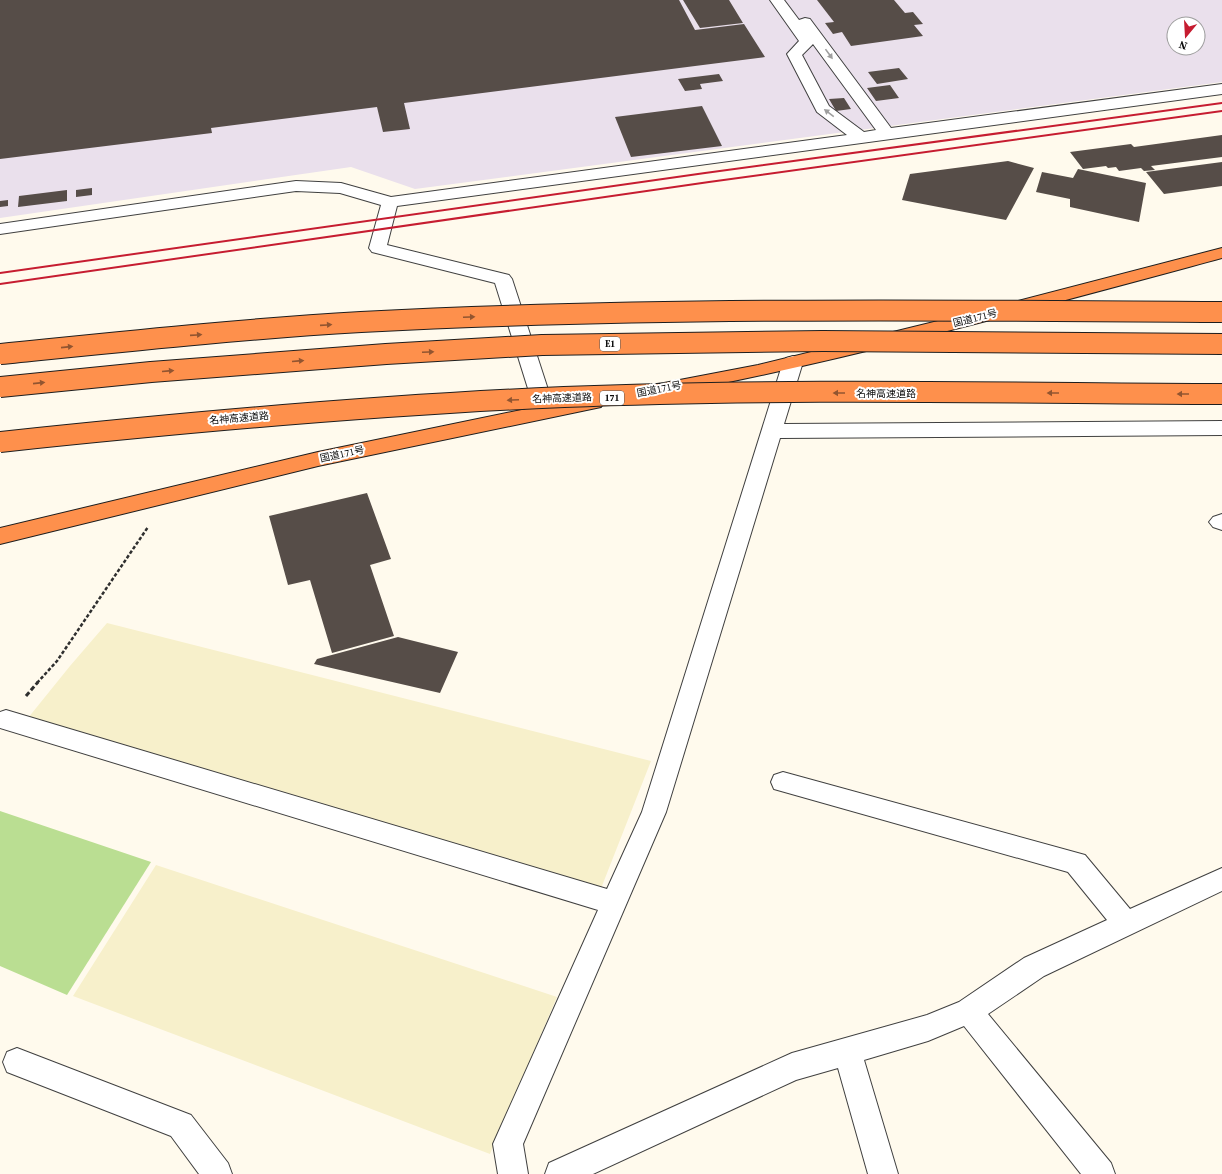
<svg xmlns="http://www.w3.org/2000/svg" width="1222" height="1174" font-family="'Source Serif 4','Noto Sans JP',serif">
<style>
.industrial{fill:#eae0ec;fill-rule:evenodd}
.farmland{fill:#f7f0cb}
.forest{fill:#bade92}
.building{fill:#564d48}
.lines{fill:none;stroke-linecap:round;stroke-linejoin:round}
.minor-casing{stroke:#404040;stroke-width:2}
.highway-casing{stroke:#1e1e1e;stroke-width:2}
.path-far1{stroke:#2f2f2f;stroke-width:2.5;stroke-dasharray:3.5 2;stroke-linecap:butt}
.path{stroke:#2f2f2f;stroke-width:3;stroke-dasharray:5 2.5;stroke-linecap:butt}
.minor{fill:#fff;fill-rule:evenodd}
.highway{fill:#fe904c;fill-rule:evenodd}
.rail{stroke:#c61c30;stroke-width:2}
.highway-bridge-casing{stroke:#1e1e1e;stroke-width:22;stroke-linecap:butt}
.highway-bridge{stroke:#fe904c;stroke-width:20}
.oneway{fill:#9e9e9e}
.oneway2{fill:#925530}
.labels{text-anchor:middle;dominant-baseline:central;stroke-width:4;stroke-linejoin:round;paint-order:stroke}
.shield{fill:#fff;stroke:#565656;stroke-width:1}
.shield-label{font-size:9px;font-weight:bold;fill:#0d0d0d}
.street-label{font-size:10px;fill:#0d0d0d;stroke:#fff}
</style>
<rect width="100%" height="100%" fill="#fffaed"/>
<path class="industrial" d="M 0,0 L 1222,0 L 1222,82 L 415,189 L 351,167 L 0,218 ZM 1174,24 L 1198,24 L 1198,48 L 1174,48 Z"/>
<path class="farmland" d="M 107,623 L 651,761 L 600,891 L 28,718 L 70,666 Z
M 156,865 L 557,997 L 490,1154 L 73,996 Z"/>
<path class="forest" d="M 0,811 L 151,862 L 67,995 L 0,966 Z"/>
<path class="building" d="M 0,0 L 679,0 L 695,30 L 744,24 L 765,57 L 404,103 L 410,129 L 383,132 L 377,107 L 211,128 L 212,133 L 0,159 Z
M 683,0 L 729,0 L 743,23 L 700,28 Z
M 817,0 L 894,0 L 905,13 L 913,12 L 923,24 L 914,25 L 923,36 L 851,46 L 842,32 L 833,34 L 825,23 L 834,22 Z
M 899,68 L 908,79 L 877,84 L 868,72 Z
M 719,74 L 723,81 L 700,84 L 702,89 L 685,91 L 678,79 Z
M 890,85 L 899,98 L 876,101 L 867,88 Z
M 844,98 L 851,109 L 836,111 L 829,99 Z
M 702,106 L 722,146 L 631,157 L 615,117 Z
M 1222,135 L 1222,157 L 1151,166 L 1155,170 L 1144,171 L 1141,168 L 1119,171 L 1116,167 L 1108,168 L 1106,166 L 1083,169 L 1070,152 L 1131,144 L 1134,147 Z
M 1008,161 L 1034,168 L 1006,220 L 902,200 L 910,174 Z
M 1222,162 L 1222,186 L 1164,194 L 1146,172 Z
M 1078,169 L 1146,183 L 1139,222 L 1070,207 L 1070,199 L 1036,192 L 1042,172 L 1073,178 Z
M 92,188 L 92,195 L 76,197 L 76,190 Z
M 67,190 L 67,201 L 18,207 L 19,196 Z
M 8,200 L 8,206 L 0,207 L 0,201 Z
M 367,493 L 391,559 L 370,565 L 394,636 L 332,653 L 310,580 L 288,585 L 269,516 Z
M 398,637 L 458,652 L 440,693 L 314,664 L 317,659 Z"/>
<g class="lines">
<g class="minor-casing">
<path id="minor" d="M 770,0 L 784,0 L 799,20 L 805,18 L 810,19 L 891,128 L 1222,84 L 1222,94 L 397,206 L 387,245 L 509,275 L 512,279 L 555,411 L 552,416 L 545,418 L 538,416 L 535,411 L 495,283 L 372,252 L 369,248 L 381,205 L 340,193 L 296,191 L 0,234 L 0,224 L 296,181 L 341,183 L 391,197 L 847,135 L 817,112 L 787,54 L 799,41 ZM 813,44 L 876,130 L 864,132 L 829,106 L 802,55 Z
M 793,356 L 800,358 L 803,362 L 784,424 L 1222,421 L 1222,435 L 780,438 L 666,812 L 523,1144 L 528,1174 L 498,1174 L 493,1144 L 598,910 L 0,728 L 0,712 L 6,710 L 607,889 L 642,812 L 783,362 L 786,358 Z
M 1222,514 L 1222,530 L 1213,527 L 1209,522 L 1213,517 Z
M 783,772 L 1085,855 L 1130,909 L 1222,868 L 1222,891 L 1044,976 L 988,1014 L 1111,1163 L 1115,1174 L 1081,1174 L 964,1026 L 928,1041 L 864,1060 L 898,1174 L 868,1174 L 838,1068 L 796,1080 L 593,1174 L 545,1174 L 549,1163 L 792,1053 L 927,1015 L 959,1002 L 1024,958 L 1107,920 L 1068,872 L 774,789 L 771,782 L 774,775 Z
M 17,1048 L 191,1115 L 228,1163 L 232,1174 L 199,1174 L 171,1136 L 7,1072 L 3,1062 L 7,1052 Z"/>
</g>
<g class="highway-casing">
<path id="highway" d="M 1222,248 L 1222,258 C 1037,308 852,359 664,395 L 657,394 L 654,389 L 657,384 L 664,383 L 758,365 L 987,309 Z
M 594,395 L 601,397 L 604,402 L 601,407 L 318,466 L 0,544 L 0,528 L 318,452 Z"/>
</g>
<path class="path-far1" d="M 37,683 L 57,661 L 148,527"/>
<path class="path" d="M 26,696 L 38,682"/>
<use href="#minor" class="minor"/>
<use href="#highway" class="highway"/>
<path class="rail" d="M 0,273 L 705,173 L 1222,103
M 0,284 L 709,182 L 1222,111"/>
<g class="highway-bridge-casing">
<path id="highway-bridge" d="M 0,354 C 120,342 241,329 361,322 C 648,307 935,310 1222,312
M 0,387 L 151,372 L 386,354 L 542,345 L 823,341 L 1222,344
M 0,442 C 188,422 375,405 564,397 C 783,388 1003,393 1222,394"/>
</g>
<use href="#highway-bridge" class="highway-bridge"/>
</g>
<defs><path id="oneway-solid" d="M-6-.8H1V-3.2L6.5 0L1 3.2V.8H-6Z"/></defs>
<g class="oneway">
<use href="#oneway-solid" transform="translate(829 54) rotate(54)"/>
<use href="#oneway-solid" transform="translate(829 113) rotate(-143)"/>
</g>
<g class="oneway2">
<use href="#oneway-solid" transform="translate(469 317) rotate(-2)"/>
<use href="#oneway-solid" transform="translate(326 325) rotate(-4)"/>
<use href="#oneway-solid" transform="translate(196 335) rotate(-4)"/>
<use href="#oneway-solid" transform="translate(67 347) rotate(-6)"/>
<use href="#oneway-solid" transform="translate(428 352) rotate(-3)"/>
<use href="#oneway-solid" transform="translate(298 361) rotate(-5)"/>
<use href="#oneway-solid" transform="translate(168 371) rotate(-5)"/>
<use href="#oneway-solid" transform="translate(39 383) rotate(-6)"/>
<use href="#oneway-solid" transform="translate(839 393) rotate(180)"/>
<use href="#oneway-solid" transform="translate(1053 393) rotate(-180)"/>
<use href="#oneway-solid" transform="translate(1183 394) rotate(-180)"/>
<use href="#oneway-solid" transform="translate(513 400) rotate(177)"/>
</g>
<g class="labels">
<g class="shield">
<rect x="600" y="337" width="20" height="14" rx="3"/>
<rect x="600" y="391" width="24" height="14" rx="3"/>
</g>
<g class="shield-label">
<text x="610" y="344">E1</text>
<text x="612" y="398">171</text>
</g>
<g class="street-label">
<text transform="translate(975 318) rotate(-14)">国道171号</text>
<text transform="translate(659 389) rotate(-11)">国道171号</text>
<text x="886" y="393">名神高速道路</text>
<text transform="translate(562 398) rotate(-2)">名神高速道路</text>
<text transform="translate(239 418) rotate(-5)">名神高速道路</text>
<text transform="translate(342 454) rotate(-12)">国道171号</text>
</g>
</g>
<g transform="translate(1186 36) rotate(198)"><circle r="19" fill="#ffffff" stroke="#9e9e9e"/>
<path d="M0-3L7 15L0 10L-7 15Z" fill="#c61c30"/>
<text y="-6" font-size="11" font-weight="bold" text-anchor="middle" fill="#0d0d0d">N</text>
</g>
</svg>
